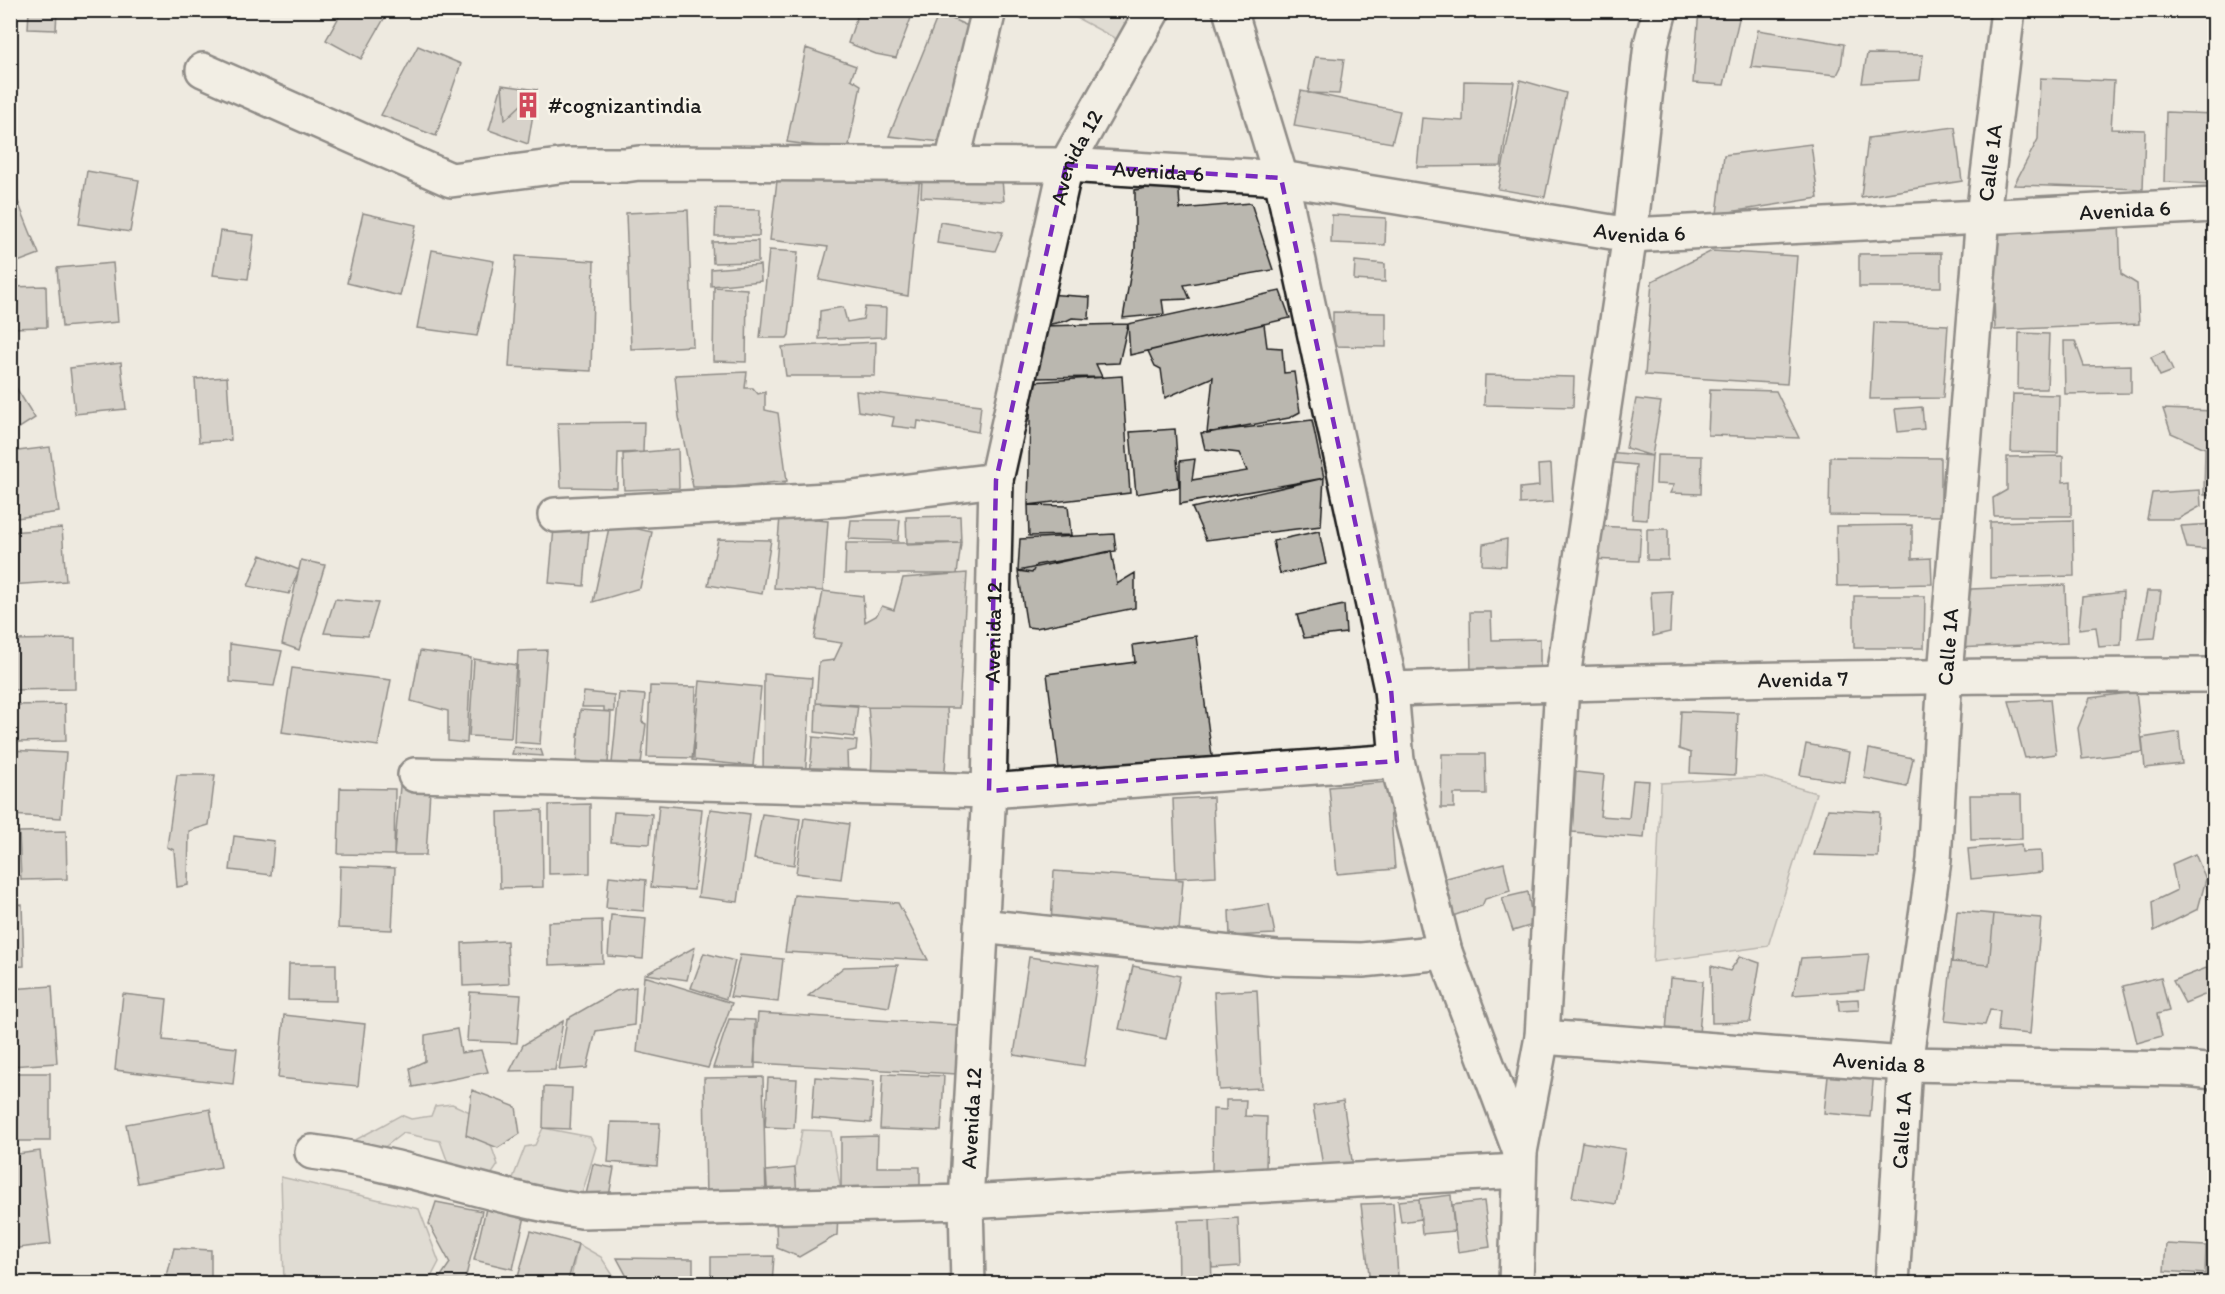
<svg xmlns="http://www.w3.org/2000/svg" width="2225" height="1294" font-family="Itim,sans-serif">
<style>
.green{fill:#cfccc3;stroke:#767470;stroke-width:1.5}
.building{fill:#bab7af;stroke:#1c1c1c;stroke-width:1.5}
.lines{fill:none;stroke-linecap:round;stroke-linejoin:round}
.minor-casing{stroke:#1c1c1c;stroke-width:38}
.minor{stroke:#f7f3e8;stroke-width:33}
.marked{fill:none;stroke:#7b2cbf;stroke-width:4.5;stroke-dasharray:12 8;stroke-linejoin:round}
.labels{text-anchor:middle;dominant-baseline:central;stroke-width:5;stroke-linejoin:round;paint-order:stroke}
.poi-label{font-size:22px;fill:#1c1c1c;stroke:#f7f3e8;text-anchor:start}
.street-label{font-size:22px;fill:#1c1c1c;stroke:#f7f3e8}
</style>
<rect width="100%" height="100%" fill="#eeeae0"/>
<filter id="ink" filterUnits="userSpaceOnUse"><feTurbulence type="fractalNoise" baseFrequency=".0167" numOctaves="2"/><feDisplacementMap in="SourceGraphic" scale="12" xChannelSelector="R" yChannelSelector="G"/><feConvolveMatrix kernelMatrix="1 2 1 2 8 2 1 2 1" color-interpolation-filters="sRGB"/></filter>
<g filter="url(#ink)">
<path class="green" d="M 1064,11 L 1154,11 L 1133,48 Z
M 1762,777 L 1816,793 L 1768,946 L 1653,962 L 1661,783 Z
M 452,1104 L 470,1112 L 491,1145 L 498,1165 L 487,1181 L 451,1171 L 440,1141 L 403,1133 L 378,1152 L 339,1149 L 401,1115 L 411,1119 L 431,1116 L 435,1106 Z
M 543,1128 L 590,1137 L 596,1147 L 578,1207 L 510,1186 L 525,1147 L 535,1145 Z
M 802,1130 L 831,1131 L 841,1192 L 797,1196 L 795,1168 Z
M 281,1177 L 419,1209 L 439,1262 L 428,1283 L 284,1283 Z
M 578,1244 L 601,1257 L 618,1283 L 570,1283 Z"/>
<path class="building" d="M 29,10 L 57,10 L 56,30 L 28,29 Z
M 343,10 L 389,10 L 361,59 L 326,40 Z
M 859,10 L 914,10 L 896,58 L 876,54 L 848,43 Z
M 1417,10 L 1444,10 L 1443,15 Z
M 1699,10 L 1741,10 L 1724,85 L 1693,83 Z
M 939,13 L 970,27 L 941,142 L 889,136 Z
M 1758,30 L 1844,44 L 1841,67 L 1837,75 L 1751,67 Z
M 418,46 L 461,64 L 436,136 L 381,115 Z
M 806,48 L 856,66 L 851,79 L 861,85 L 848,150 L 787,142 Z
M 1867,54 L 1923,55 L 1920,80 L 1862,83 Z
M 1315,57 L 1344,59 L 1339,94 L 1308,93 Z
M 2040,78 L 2114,81 L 2111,129 L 2145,130 L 2143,189 L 2014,185 L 2038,139 Z
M 1520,80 L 1566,93 L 1545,197 L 1498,189 Z
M 1464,81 L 1514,82 L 1501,166 L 1417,167 L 1422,118 L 1463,121 Z
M 502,85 L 537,90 L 528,144 L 489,130 Z
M 502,85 L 505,120 L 537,90 L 528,144 L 489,130 Z
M 1301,91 L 1400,111 L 1392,143 L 1294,126 Z
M 2166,112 L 2214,114 L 2214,184 L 2164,182 Z
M 1955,127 L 1962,181 L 1861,197 L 1868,138 Z
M 1811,144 L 1818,198 L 1717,214 L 1724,155 Z
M 87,171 L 139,180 L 130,232 L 79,224 Z
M 778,172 L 920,176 L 908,296 L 819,280 L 828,247 L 770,240 Z
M 922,177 L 1002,180 L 1004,201 L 921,197 Z
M 10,182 L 39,254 L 10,265 Z
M 1158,186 L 1179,191 L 1180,209 L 1251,203 L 1273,270 L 1184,285 L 1190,299 L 1162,300 L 1164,314 L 1123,318 L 1135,248 L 1135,190 Z
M 716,209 L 760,210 L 759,236 L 715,236 Z
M 688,210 L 693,346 L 631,349 L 626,213 Z
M 363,213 L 416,225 L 400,296 L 347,283 Z
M 1332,215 L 1386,218 L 1385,245 L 1331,243 Z
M 940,222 L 1003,232 L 995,251 L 937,243 Z
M 2119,222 L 2121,274 L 2137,284 L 2139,324 L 1995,330 L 1992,227 Z
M 220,231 L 254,235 L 248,279 L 213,275 Z
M 758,241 L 758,262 L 713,263 L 712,242 Z
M 432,250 L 494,261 L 477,336 L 417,328 Z
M 769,250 L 798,252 L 789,335 L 787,338 L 760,338 Z
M 1712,251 L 1797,256 L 1787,384 L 1645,375 L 1652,281 Z
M 1941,253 L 1941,287 L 1859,287 L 1859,254 Z
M 516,256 L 594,261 L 591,371 L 509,367 Z
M 1355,261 L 1385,264 L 1385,282 L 1354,280 Z
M 113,263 L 118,322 L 62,327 L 57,268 Z
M 760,265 L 761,281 L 711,286 L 711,269 Z
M 46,286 L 47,327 L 10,328 L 10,287 Z
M 714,287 L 747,289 L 746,362 L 713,361 Z
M 1280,291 L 1290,318 L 1130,355 L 1128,324 Z
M 1046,294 L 1090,297 L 1089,319 L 1072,318 L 1066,321 L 1041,326 Z
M 843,307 L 847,322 L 863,319 L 865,307 L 886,308 L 885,337 L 819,339 L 820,311 Z
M 1333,312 L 1386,313 L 1386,347 L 1333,346 Z
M 1874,322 L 1948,325 L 1943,398 L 1870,399 Z
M 1128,324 L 1119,363 L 1096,364 L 1102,377 L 1035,378 L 1041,326 Z
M 1264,324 L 1267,347 L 1282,348 L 1284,373 L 1294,372 L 1300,412 L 1289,418 L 1207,433 L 1213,377 L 1165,398 L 1161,369 L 1155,366 L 1148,351 Z
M 2019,333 L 2049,334 L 2047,389 L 2018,389 Z
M 2064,341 L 2075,341 L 2084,366 L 2131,365 L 2131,393 L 2065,394 Z
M 876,342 L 875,376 L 786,376 L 782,347 Z
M 2164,351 L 2173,371 L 2160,376 L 2151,357 Z
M 121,362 L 126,409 L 75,414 L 70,368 Z
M 747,372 L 745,388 L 753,388 L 758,394 L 765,392 L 765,410 L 778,413 L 787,481 L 733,487 L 693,487 L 679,417 L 675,375 Z
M 1485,375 L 1574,377 L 1573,407 L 1484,405 Z
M 1122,376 L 1130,493 L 1028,505 L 1031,382 Z
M 227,377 L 231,440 L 199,442 L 195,379 Z
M 15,386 L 35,418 L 10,434 L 10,389 Z
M 1710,389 L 1776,391 L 1799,438 L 1708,435 Z
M 856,391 L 981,405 L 978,432 L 918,421 L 917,429 L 892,426 L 894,417 L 858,411 Z
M 2013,394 L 2059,395 L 2058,453 L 2011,452 Z
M 1636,399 L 1661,402 L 1652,456 L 1626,448 Z
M 1922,407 L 1924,429 L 1898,432 L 1895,409 Z
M 2163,409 L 2214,411 L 2214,495 L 2204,495 L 2205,448 L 2171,433 Z
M 1312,420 L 1324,478 L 1180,504 L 1180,461 L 1195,459 L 1192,480 L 1247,471 L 1239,453 L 1205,449 L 1201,433 Z
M 644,422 L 643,452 L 618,453 L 617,488 L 561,487 L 558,423 Z
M 1175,429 L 1179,487 L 1136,494 L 1130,432 Z
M 50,447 L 59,512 L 10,519 L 10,452 Z
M 678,449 L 679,488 L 624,490 L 623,454 Z
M 1607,452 L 1652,456 L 1647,520 L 1632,519 L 1636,465 L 1606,462 Z
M 1657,455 L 1702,456 L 1701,494 L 1670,493 L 1674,485 L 1656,484 Z
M 2063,456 L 2063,482 L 2071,481 L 2071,516 L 1994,516 L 1993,498 L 2007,490 L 2007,457 Z
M 1830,457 L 1941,458 L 1941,516 L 1829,515 Z
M 1551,464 L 1553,502 L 1520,504 L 1520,488 L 1539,486 L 1538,465 Z
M 1324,478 L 1321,526 L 1206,540 L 1192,508 Z
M 2200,490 L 2201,506 L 2178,519 L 2147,519 L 2152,493 Z
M 1028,505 L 1068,506 L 1071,535 L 1029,536 Z
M 960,516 L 961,543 L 907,545 L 906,517 Z
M 780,517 L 828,521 L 823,591 L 774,588 Z
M 851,520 L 900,520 L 898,541 L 849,539 Z
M 2073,520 L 2074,576 L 1990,578 L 1990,522 Z
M 610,523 L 652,532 L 640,588 L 593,602 Z
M 2214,524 L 2214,550 L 2187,548 L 2181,526 Z
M 1912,525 L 1912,559 L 1931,558 L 1932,584 L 1837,586 L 1836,526 Z
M 1594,526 L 1641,528 L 1639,561 L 1589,559 Z
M 62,528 L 66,581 L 10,585 L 10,532 Z
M 554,528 L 589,531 L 584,586 L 549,583 Z
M 1647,529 L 1668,529 L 1668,560 L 1647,560 Z
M 1319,531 L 1326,564 L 1280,574 L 1273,541 Z
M 1114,534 L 1116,551 L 1036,565 L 1032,573 L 1018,571 L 1020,539 Z
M 718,539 L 771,540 L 762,594 L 708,585 Z
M 1507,539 L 1506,566 L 1482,565 L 1483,544 Z
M 846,543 L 961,543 L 957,574 L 845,574 Z
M 1111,551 L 1117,584 L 1135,573 L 1135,608 L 1036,628 L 1027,627 L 1018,571 Z
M 261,555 L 299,570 L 289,594 L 248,586 Z
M 301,560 L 325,565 L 299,650 L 282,644 Z
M 967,573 L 959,708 L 868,707 L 816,703 L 819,662 L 834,660 L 842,643 L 814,639 L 823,591 L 863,596 L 865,622 L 876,616 L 882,606 L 894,610 L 903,578 Z
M 2065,585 L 2067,643 L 1957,648 L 1971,589 Z
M 1672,591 L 1670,632 L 1653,636 L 1651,592 Z
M 2147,591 L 2161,591 L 2155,638 L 2138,639 Z
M 2123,592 L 2121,645 L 2099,647 L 2096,627 L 2079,629 L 2082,597 Z
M 2208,593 L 2214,593 L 2214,652 L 2210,652 Z
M 1854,596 L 1925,596 L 1924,648 L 1854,648 Z
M 335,599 L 378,603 L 368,636 L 324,633 Z
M 1344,605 L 1346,633 L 1304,638 L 1297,615 Z
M 1470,612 L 1491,612 L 1492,640 L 1540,639 L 1540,675 L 1471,676 Z
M 1196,636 L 1213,763 L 1061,784 L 1047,674 L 1135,662 L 1133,645 Z
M 75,639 L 75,689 L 10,690 L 10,640 Z
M 230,644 L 282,651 L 274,686 L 230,682 Z
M 547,650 L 540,744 L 514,742 L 518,651 Z
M 420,651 L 471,658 L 467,743 L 448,741 L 448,711 L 411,701 Z
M 474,659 L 516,665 L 511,738 L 469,736 Z
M 292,668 L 391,680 L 378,746 L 282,732 Z
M 764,674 L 812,678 L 805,779 L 763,778 Z
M 700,681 L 761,687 L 753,766 L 692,760 Z
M 650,686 L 696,687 L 694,758 L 647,757 Z
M 584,692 L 614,695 L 614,712 L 604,711 L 604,707 L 582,707 Z
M 2136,692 L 2143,752 L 2082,759 L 2078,728 L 2090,698 Z
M 619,693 L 645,695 L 642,722 L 646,724 L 641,764 L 612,763 Z
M 2050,699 L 2056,754 L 2025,758 L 2009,701 Z
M 816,703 L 858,705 L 854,737 L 815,732 Z
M 65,704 L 66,741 L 17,742 L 16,705 Z
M 868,707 L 947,708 L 948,724 L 944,786 L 871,783 L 872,753 Z
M 580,710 L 611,712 L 608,765 L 576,767 Z
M 1681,711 L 1738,713 L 1735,775 L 1690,773 L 1691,753 L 1679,749 Z
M 2179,732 L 2182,764 L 2145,768 L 2142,738 Z
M 813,737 L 857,741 L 856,750 L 847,752 L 848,778 L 810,776 Z
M 1806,744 L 1849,752 L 1844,782 L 1800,775 Z
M 514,747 L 541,750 L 543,756 L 512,754 Z
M 1869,749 L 1913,758 L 1907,787 L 1864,778 Z
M 10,750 L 66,753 L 61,818 L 10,815 Z
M 1442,754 L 1485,754 L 1486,794 L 1454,794 L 1454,808 L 1441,808 Z
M 1576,772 L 1604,775 L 1600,816 L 1629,818 L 1633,780 L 1649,781 L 1644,838 L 1572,832 Z
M 177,775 L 215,775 L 209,825 L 189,831 L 188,885 L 177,887 L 174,850 L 167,847 Z
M 1388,782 L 1395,869 L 1337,874 L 1329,787 Z
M 400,786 L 430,790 L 426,855 L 394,855 Z
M 340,788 L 395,789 L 394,855 L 338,854 Z
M 1970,795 L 2021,795 L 2022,839 L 1971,840 Z
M 1213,797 L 1216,876 L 1176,878 L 1173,799 Z
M 590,804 L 590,873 L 549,874 L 549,805 Z
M 659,805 L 702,809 L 694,890 L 651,887 Z
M 710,809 L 750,814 L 738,902 L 698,897 Z
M 1828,809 L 1880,812 L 1878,857 L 1814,855 Z
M 542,810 L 543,887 L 500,888 L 498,812 Z
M 614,812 L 652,814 L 650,844 L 611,842 Z
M 762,814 L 800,819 L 794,865 L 754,859 Z
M 804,818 L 849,824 L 841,879 L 796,873 Z
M 66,831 L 67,879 L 21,880 L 19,832 Z
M 234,836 L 274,841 L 271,875 L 230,870 Z
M 2021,844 L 2022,852 L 2041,851 L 2042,872 L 1971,879 L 1968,849 Z
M 2195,854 L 2206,879 L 2198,909 L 2154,931 L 2152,902 L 2177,890 L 2172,864 Z
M 1504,863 L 1510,891 L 1485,899 L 1482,906 L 1444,919 L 1435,881 Z
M 340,866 L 395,868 L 392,930 L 338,928 Z
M 1054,871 L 1183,880 L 1179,931 L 1051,923 Z
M 609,876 L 646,880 L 644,911 L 606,908 Z
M 1528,892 L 1533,925 L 1513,931 L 1502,898 Z
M 794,895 L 898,903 L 928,960 L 785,952 Z
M 22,904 L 24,966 L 10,967 L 10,905 Z
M 1269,904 L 1275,934 L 1230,936 L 1229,911 Z
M 1957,911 L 2041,918 L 2030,1034 L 1998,1031 L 2000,1011 L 1990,1010 L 1985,1025 L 1945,1021 Z
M 1957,911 L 1994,914 L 1989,965 L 1952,962 Z
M 611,915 L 646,918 L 643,959 L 608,956 Z
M 602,920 L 603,963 L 549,965 L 548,922 Z
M 507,941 L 509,984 L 463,986 L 462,943 Z
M 695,947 L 687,980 L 646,974 Z
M 704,953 L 735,961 L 726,999 L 691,988 Z
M 1869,954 L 1864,990 L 1793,995 L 1801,958 Z
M 740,955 L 783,959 L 778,1002 L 730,997 Z
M 1740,956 L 1760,963 L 1750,1022 L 1712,1023 L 1711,966 L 1730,971 Z
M 1029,957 L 1099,967 L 1084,1066 L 1014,1055 Z
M 289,964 L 336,964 L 336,1001 L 288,1000 Z
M 898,965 L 889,1007 L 808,996 L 844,967 Z
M 2214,965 L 2214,991 L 2185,1003 L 2173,981 Z
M 1133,966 L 1180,976 L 1166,1039 L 1119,1029 Z
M 644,976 L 732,1003 L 708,1068 L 637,1052 Z
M 2161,977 L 2169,1011 L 2157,1014 L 2162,1036 L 2137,1043 L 2123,986 Z
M 1670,978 L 1703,981 L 1699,1035 L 1666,1032 Z
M 52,986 L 57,1063 L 10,1066 L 10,989 Z
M 636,987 L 634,1025 L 596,1031 L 587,1068 L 559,1070 L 567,1019 L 616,991 Z
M 1257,990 L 1262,1088 L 1219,1090 L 1214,992 Z
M 470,992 L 521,995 L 517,1043 L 467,1041 Z
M 123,994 L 167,999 L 163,1040 L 237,1048 L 233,1084 L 115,1070 Z
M 1858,999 L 1859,1010 L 1839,1011 L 1838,1000 Z
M 758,1013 L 960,1025 L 957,1074 L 754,1063 Z
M 284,1015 L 365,1024 L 358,1086 L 278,1078 Z
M 729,1019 L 755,1020 L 755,1068 L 713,1068 Z
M 563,1021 L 555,1070 L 510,1071 L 523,1045 Z
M 457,1029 L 461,1053 L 481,1050 L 488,1072 L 413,1087 L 410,1068 L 425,1061 L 425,1035 Z
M 1829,1067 L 1874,1071 L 1870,1117 L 1824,1113 Z
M 10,1073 L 50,1073 L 50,1141 L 10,1141 Z
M 883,1074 L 944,1076 L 941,1131 L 880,1129 Z
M 763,1077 L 766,1199 L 706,1200 L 704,1078 Z
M 815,1077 L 874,1081 L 871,1123 L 812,1118 Z
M 768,1078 L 797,1079 L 794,1128 L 765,1127 Z
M 544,1087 L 572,1088 L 570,1129 L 543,1128 Z
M 472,1090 L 516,1107 L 520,1134 L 498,1148 L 466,1135 Z
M 1226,1100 L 1246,1100 L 1245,1116 L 1267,1117 L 1266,1171 L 1212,1170 L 1213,1109 L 1226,1110 Z
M 1343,1101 L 1353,1167 L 1324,1172 L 1313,1106 Z
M 210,1109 L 221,1167 L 137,1183 L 126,1124 Z
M 611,1122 L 660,1123 L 657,1166 L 608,1162 Z
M 878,1136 L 877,1167 L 920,1167 L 920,1191 L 841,1192 L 841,1137 Z
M 1582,1142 L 1625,1149 L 1616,1204 L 1572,1197 Z
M 40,1151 L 51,1244 L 10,1249 L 10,1155 Z
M 593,1164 L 614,1168 L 608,1202 L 585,1199 Z
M 795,1168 L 797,1196 L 768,1199 L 766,1171 Z
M 1451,1195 L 1454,1231 L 1422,1234 L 1419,1199 Z
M 1419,1199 L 1421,1219 L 1401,1222 L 1398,1201 Z
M 1484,1201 L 1490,1247 L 1458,1252 L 1452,1205 Z
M 436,1202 L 482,1211 L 464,1284 L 437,1282 L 450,1263 L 429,1224 Z
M 1393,1203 L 1398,1276 L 1370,1283 L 1361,1204 Z
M 487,1204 L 526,1212 L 513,1269 L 474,1260 Z
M 838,1215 L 837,1235 L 799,1257 L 777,1248 L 776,1219 Z
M 1238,1218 L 1240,1266 L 1212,1268 L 1210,1220 Z
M 1210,1220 L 1212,1284 L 1179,1284 L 1178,1221 Z
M 531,1231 L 578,1244 L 567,1284 L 516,1284 Z
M 2166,1244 L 2206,1246 L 2205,1274 L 2164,1271 Z
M 174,1248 L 211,1250 L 211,1284 L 165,1284 Z
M 774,1256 L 772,1284 L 711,1284 L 711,1257 Z
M 617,1258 L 693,1259 L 693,1284 L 631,1284 Z
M 17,1264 L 18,1284 L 10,1284 L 10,1265 Z"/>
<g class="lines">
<g class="minor-casing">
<g id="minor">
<path d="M 1230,10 L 1281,178 L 1391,689 L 1397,761 L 1445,952 L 1520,1152"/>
<path id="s1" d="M 203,70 L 451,180 L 567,165 L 625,165 L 639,163 L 1066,165 L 1281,178 L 1630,235 L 2214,205"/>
<path d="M 952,163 L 989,10"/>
<path d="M 555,515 L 845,499 L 996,480"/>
<path id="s2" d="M 1391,689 C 1665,680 1940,675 2214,675"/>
<path d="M 415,775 L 989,791 L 1397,761"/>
<path d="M 981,926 L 1277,958 L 1362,960 L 1445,952"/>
<path id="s3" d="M 1542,1037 L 1905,1064 L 2186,1069 L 2214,1072"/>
<path d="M 312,1152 C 403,1163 490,1198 581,1211 L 966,1202 L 1518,1171"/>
<path id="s4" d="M 968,1284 L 966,1202 L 989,791 L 996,480 L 1066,165 L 1153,10"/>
<path d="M 1516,1284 L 1520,1152 L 1542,1037 L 1562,683 L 1630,235 L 1651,44 L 1660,10"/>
<path id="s5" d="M 1892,1284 L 1905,1064 L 1934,860 L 1945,675 L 1983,216 L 2008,10"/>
</g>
</g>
<use href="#minor" class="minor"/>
</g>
</g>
<path d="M0 0H2225V1294H0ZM 1066,165 L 1281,178 L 1391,689 L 1397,761 L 989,791 L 996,480 Z" fill="#eeeae0" fill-opacity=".55" fill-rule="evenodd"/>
<path class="marked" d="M 1066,165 L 1281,178 L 1391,689 L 1397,761 L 989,791 L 996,480 Z"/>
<defs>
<g id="building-bare" transform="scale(2.07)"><path d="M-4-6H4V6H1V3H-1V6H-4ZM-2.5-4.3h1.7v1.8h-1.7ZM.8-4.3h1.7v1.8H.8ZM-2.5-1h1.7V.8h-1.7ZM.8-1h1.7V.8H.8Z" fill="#d1495b" stroke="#f7f3e8" stroke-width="2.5" paint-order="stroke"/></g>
</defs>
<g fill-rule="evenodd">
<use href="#building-bare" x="528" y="105"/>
</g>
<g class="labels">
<g class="poi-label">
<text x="548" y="105">#cognizantindia</text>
</g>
<g class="street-label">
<text stroke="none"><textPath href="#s4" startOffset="1138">Avenida 12</textPath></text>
<text stroke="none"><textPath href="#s5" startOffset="1126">Calle 1A</textPath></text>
<text stroke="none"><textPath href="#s1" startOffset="980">Avenida 6</textPath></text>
<text stroke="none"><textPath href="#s1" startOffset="1952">Avenida 6</textPath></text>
<text stroke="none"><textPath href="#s1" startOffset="1466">Avenida 6</textPath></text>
<text stroke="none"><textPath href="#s4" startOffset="652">Avenida 12</textPath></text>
<text stroke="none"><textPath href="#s5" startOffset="640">Calle 1A</textPath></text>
<text stroke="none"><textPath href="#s2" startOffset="412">Avenida 7</textPath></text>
<text stroke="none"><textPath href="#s3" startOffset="338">Avenida 8</textPath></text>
<text stroke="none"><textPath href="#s4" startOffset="166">Avenida 12</textPath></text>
<text stroke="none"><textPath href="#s5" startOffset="154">Calle 1A</textPath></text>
</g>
</g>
<rect width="2225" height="1294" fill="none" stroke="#f7f3e8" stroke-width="36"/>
<rect x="18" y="18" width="2189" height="1258" fill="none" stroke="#1c1c1c" stroke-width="2" filter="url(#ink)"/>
</svg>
